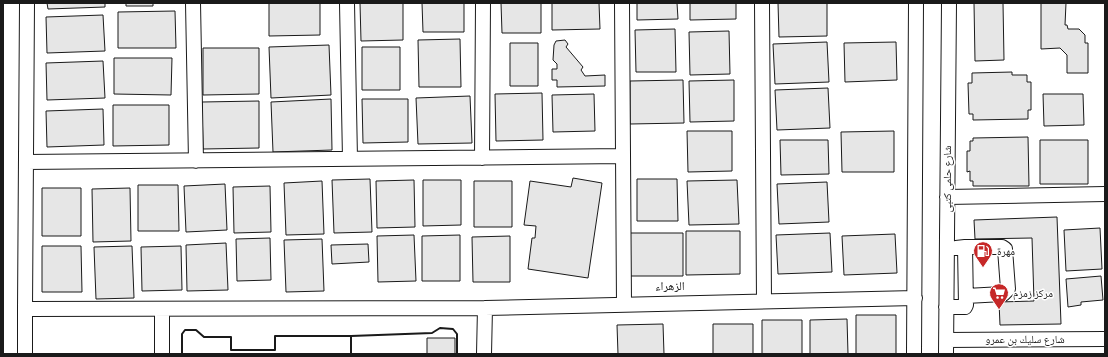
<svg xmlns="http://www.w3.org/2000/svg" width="1108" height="357" font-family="'Titillium Web','Noto Naskh Arabic',sans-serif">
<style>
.building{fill:#e6e6e6;stroke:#1a1a1a}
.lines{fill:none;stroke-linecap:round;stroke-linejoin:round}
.minor-casing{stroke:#1a1a1a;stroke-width:16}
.minor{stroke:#fff;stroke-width:14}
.wall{stroke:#1a1a1a;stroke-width:2}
.labels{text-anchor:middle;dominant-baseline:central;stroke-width:3;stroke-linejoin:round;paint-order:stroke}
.street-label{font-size:11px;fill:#1a1a1a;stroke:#fff}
.poi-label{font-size:11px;fill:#1a1a1a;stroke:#fff;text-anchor:start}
.neighbourhood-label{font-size:12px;fill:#1a1a1a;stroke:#fff}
</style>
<rect width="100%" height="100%" fill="#fff"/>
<path class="building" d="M 47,3 L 105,3 L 105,7 L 48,9 Z
M 126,3 L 153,3 L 153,6 L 126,6 Z
M 269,3 L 320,3 L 320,35 L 269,36 Z
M 360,3 L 403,3 L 403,40 L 361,41 Z
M 422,3 L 464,3 L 464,32 L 423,32 Z
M 501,3 L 541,3 L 541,33 L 502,33 Z
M 552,3 L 599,3 L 600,29 L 552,30 Z
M 637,3 L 677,3 L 678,19 L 637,20 Z
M 690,3 L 736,3 L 736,19 L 690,20 Z
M 778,3 L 827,3 L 827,36 L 779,37 Z
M 974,3 L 1003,3 L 1004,60 L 975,61 Z
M 1041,3 L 1066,3 L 1065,25 L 1067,25 L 1068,29 L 1079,29 L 1085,35 L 1085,43 L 1088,43 L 1088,73 L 1067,73 L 1067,55 L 1060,48 L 1041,49 Z
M 175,11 L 176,48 L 118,48 L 118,12 Z
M 103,15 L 105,51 L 47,53 L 46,17 Z
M 675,29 L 676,72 L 636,72 L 635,30 Z
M 729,31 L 730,74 L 690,75 L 689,32 Z
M 460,39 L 461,87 L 419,87 L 418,40 Z
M 565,40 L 568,44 L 566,47 L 583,67 L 581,70 L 585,76 L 605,75 L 605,86 L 557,87 L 557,80 L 552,80 L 552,69 L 557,69 L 557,64 L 553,60 L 554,45 L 556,41 Z
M 827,42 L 829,82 L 775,84 L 773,44 Z
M 896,42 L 897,80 L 845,82 L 844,43 Z
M 510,43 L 538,43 L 538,86 L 510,86 Z
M 329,45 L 331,95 L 271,98 L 269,47 Z
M 362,47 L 400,47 L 400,90 L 362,90 Z
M 203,48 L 259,48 L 259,94 L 203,95 Z
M 114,58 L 172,58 L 171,95 L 114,94 Z
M 103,61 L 105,98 L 47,100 L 46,63 Z
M 1012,72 L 1012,75 L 1027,75 L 1027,82 L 1031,82 L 1031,110 L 1028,110 L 1028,119 L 973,120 L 973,114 L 969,114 L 968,83 L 972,83 L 972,73 Z
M 683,80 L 684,123 L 630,124 L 630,81 Z
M 734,80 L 734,121 L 690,122 L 689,81 Z
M 828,88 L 830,128 L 777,130 L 775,90 Z
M 542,93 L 543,140 L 496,141 L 495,94 Z
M 594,94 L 595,131 L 553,132 L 552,95 Z
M 1043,94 L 1083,94 L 1084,125 L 1044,126 Z
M 470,96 L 472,143 L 418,144 L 416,98 Z
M 331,99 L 332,150 L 273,152 L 271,102 Z
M 362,99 L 408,99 L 408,142 L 363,143 Z
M 259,101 L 259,148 L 203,149 L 202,102 Z
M 113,105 L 169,105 L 169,145 L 113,146 Z
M 103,109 L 104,145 L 47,147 L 46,111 Z
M 687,131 L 732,131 L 732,171 L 688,172 Z
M 894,131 L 894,172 L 842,172 L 841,132 Z
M 1028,137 L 1029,186 L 973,186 L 973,181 L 970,181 L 970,171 L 967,172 L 967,151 L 970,151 L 970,141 L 973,141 L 973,138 Z
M 780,140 L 828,140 L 829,174 L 781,175 Z
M 1040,140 L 1088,140 L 1088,184 L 1040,184 Z
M 573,178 L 602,183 L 588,278 L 528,269 L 532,238 L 535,238 L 536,226 L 524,225 L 530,181 L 571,187 Z
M 370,179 L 372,232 L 334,233 L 332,180 Z
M 637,179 L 677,179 L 678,221 L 637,221 Z
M 414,180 L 415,227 L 377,228 L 376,181 Z
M 423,180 L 461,180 L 461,225 L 423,226 Z
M 737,180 L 739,224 L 689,225 L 687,181 Z
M 322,181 L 324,234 L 286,235 L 284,183 Z
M 474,181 L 512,181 L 512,227 L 474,227 Z
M 827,182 L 829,222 L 779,224 L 777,184 Z
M 225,184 L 227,230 L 186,232 L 184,186 Z
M 138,185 L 178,185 L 179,231 L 138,231 Z
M 270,186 L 271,232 L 234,233 L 233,187 Z
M 42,188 L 81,188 L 81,236 L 42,236 Z
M 130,188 L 131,241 L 93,242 L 92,189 Z
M 1057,217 L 1061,324 L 1000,325 L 999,302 L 1034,301 L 1032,238 L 975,239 L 974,220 Z
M 1100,228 L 1102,269 L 1066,271 L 1064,230 Z
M 686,231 L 740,231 L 740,274 L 686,275 Z
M 629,233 L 683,233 L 683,276 L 629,276 Z
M 830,233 L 832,272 L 778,274 L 776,235 Z
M 895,234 L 897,273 L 844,275 L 842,236 Z
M 414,235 L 416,281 L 378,282 L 377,236 Z
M 460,235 L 460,281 L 422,281 L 422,236 Z
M 510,236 L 510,282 L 473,282 L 472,237 Z
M 270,238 L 271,280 L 237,281 L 236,239 Z
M 322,239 L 324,291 L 286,292 L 284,240 Z
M 226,243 L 228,290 L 187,291 L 186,245 Z
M 368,244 L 369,262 L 332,264 L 331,245 Z
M 42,246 L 81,246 L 82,292 L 42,292 Z
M 132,246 L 134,298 L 96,299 L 94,247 Z
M 181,246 L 182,290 L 142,291 L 141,247 Z
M 1101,276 L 1103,300 L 1081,302 L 1081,305 L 1068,307 L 1066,279 Z
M 856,315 L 896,315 L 896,354 L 856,354 Z
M 847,319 L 848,354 L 810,354 L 810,320 Z
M 762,320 L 802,320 L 802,354 L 762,354 Z
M 663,324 L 664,354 L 618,354 L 617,325 Z
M 713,324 L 753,324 L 753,354 L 713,354 Z
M 427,338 L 455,338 L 455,354 L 427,354 Z"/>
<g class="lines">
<g class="minor-casing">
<path id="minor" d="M 193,3 L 196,161
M 347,3 L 350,159
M 622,3 L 624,304
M 762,3 L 764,301
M 482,158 L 483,3
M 26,162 L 623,156
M 947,197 L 1105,194
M 965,247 L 1002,247 L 1005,249 L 1008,289 L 1003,294 L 966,296
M 946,307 L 965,307 L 966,305 L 965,247 L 956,248
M 485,308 L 915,298
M 25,309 L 27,3
M 162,309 L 162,354
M 946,340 L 1105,339
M 25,354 L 25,309 L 485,308 L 484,354
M 914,354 L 916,3
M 946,354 L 949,3"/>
</g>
<use href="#minor" class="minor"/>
<path class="wall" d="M 351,336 L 432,333 L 440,328 L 453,329 L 457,334 L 457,354
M 182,354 L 182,334 L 185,330 L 196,330 L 204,337 L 231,337 L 231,350 L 275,350 L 275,336 L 351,336 L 351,354"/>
</g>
<defs>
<g id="fuel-pin" transform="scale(1)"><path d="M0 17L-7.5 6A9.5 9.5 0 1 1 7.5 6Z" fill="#c62828" stroke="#fff"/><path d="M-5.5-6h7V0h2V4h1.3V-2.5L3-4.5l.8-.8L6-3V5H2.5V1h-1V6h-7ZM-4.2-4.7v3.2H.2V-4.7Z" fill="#fff"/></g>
<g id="supermarket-pin" transform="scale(1)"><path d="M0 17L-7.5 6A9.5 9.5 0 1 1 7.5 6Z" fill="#c62828" stroke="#fff"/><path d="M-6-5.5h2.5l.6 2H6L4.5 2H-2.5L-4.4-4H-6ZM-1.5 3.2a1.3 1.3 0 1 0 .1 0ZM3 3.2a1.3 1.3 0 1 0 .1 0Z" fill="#fff"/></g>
</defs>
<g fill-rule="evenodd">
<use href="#fuel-pin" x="983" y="251"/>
<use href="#supermarket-pin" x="999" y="293"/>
</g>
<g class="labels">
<g class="street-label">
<text transform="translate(947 179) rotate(-90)">شارع حلمى كتبى</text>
<text x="1025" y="339">شارع سليك بن عمرو</text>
</g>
<g class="poi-label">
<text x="997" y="251">مهرة</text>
<text x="1013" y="293">مركز زمزم</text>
</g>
<g class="neighbourhood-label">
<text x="670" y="285">الزهراء</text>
</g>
</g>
<rect width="1108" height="357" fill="none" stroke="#1a1a1a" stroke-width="8"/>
</svg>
